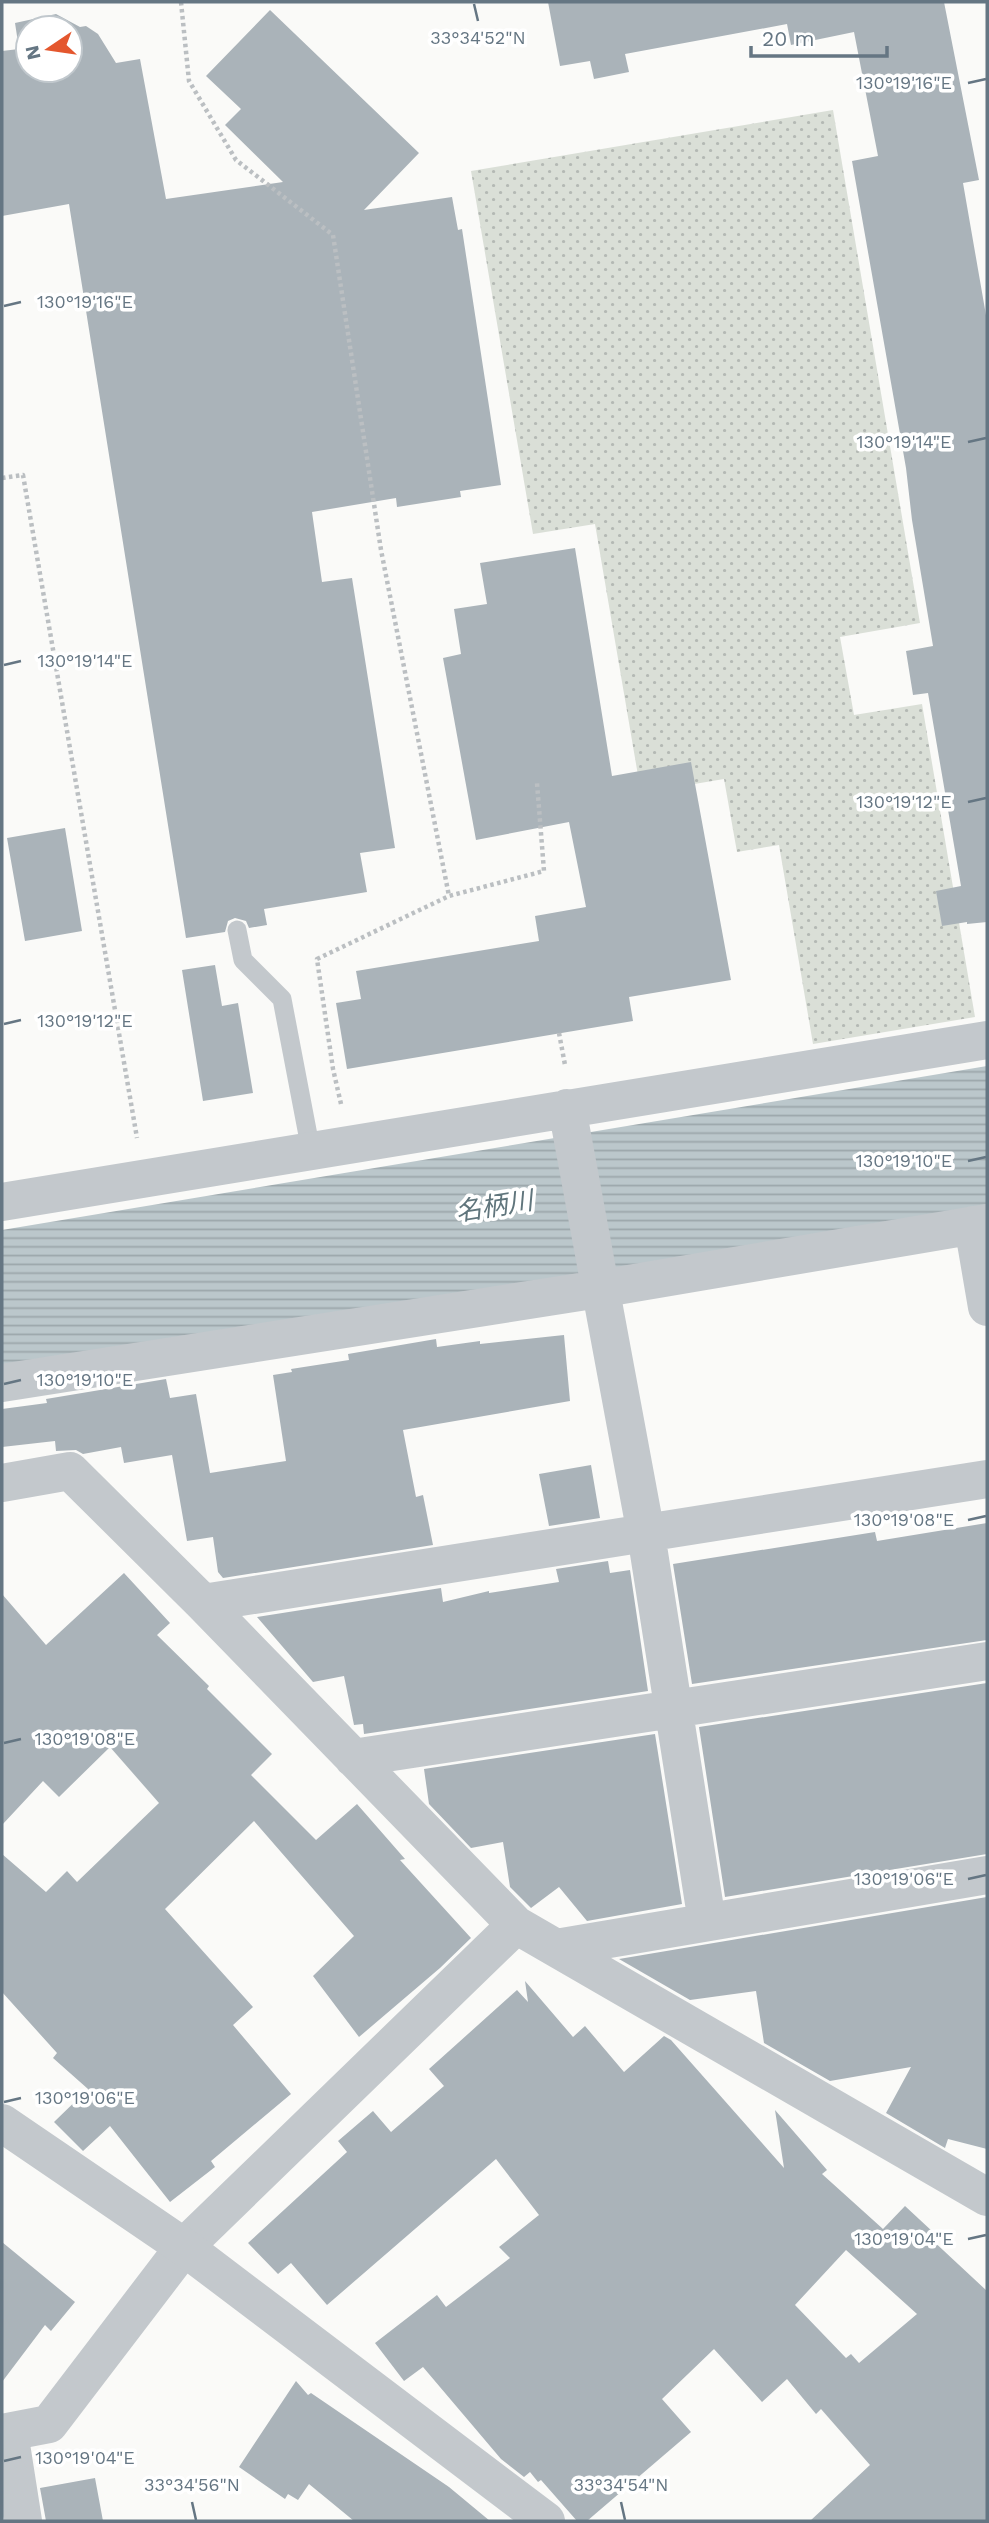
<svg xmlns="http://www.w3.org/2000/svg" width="989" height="2523" font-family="'Work Sans','Noto Sans JP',sans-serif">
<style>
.park{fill:url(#park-dots)}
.water{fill:url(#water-rules)}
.building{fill:#aab3b9;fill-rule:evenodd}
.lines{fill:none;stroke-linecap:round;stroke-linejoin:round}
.path{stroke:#bbbfc2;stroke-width:4.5;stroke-dasharray:3.5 3.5;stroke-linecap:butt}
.service{stroke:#c3c8cc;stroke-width:19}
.minor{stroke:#c3c8cc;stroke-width:38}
.tertiary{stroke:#c3c8cc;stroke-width:38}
.ticks{fill:none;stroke:#657683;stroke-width:2.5}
.labels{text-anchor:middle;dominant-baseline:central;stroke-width:7;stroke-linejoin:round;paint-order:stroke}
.water-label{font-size:26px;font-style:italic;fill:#60757c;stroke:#fff}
.ticks-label{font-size:18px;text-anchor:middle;fill:#657683;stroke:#fff;stroke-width:7;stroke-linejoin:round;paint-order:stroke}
</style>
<defs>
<pattern id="park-dots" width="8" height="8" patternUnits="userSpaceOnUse" patternTransform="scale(1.75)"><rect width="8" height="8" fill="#dadfd7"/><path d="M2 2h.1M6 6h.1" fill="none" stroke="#b4b9b4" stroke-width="1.8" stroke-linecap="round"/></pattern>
<pattern id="water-rules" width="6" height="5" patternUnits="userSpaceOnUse" patternTransform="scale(1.75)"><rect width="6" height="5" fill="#bbc7cb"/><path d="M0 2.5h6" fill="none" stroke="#9ca6aa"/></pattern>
</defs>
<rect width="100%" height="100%" fill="#fafaf8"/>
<path class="park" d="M 833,110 L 920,623 L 840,637 L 854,715 L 922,704 L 975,1017 L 813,1044 L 779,845 L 737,852 L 724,779 L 641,793 L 595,524 L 533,534 L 471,171 Z"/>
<path class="water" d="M 987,1066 L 987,1210 L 2,1372 L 2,1230 Z"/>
<path class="building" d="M 548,2 L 944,2 L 979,180 L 963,183 L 987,321 L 987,922 L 967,924 L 967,922 L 942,926 L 936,891 L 961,886 L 928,693 L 913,695 L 906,651 L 933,646 L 912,520 L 906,468 L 852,161 L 878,156 L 854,32 L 791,45 L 787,24 L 625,54 L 629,72 L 594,79 L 590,61 L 560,66 Z
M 270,10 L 419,153 L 364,210 L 452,197 L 458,230 L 462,229 L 501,485 L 460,491 L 461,497 L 397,507 L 396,498 L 312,512 L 322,582 L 352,578 L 395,848 L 360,853 L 367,892 L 264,909 L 267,925 L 249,928 L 246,921 L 235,918 L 228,921 L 225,932 L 186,938 L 69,204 L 2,216 L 2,51 L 19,49 L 15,23 L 56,14 L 80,27 L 86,26 L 98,34 L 116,63 L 140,59 L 166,199 L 283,182 L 225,125 L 241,109 L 206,76 ZM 28,28 L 70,28 L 70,70 L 28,70 Z
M 575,548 L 612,776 L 691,762 L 731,980 L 629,997 L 633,1021 L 347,1069 L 336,1003 L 361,999 L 356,971 L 539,941 L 535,916 L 586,907 L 569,822 L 476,840 L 443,658 L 461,654 L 454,609 L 487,604 L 480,563 Z
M 65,828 L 82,931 L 25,941 L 7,838 Z
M 215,965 L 222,1006 L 238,1003 L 253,1093 L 203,1101 L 182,970 Z
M 564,1335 L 570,1401 L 403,1430 L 416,1497 L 423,1495 L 433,1545 L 223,1578 L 218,1572 L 213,1537 L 187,1541 L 172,1455 L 124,1463 L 121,1447 L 83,1454 L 76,1450 L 56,1451 L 55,1441 L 2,1447 L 2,1409 L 47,1403 L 46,1399 L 166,1379 L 170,1398 L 196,1394 L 210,1473 L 286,1461 L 273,1375 L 292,1372 L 291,1369 L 349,1360 L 348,1354 L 436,1339 L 437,1347 L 480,1341 L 480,1344 Z
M 591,1465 L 600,1518 L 549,1526 L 539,1474 Z
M 987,1523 L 987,1640 L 692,1684 L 673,1564 L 875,1532 L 877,1541 Z
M 608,1561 L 610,1573 L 630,1570 L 648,1691 L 364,1734 L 363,1724 L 354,1725 L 344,1676 L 313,1682 L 257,1617 L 441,1588 L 443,1602 L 489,1591 L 489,1593 L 559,1582 L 556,1569 Z
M 124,1573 L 170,1623 L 157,1635 L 209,1686 L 207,1689 L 272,1754 L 251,1775 L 316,1840 L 357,1804 L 405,1859 L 400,1860 L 471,1938 L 440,1968 L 359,2037 L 313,1976 L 354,1936 L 254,1821 L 165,1909 L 253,2007 L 233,2025 L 291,2094 L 211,2161 L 215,2167 L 170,2202 L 110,2126 L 83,2151 L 54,2122 L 88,2089 L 53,2058 L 57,2053 L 2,1992 L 2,1854 L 46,1892 L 67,1871 L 77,1882 L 159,1803 L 110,1747 L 59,1797 L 43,1781 L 2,1825 L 2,1594 L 46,1645 Z
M 987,1683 L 987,1854 L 725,1897 L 699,1727 Z
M 655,1734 L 682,1904 L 587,1921 L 559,1887 L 531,1908 L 510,1887 L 503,1842 L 471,1848 L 429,1804 L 424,1769 Z
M 987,1897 L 987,2149 L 948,2139 L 945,2148 L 886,2113 L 911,2067 L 830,2081 L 764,2043 L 756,1991 L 690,2000 L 619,1959 Z
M 525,1981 L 573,2037 L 585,2026 L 624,2072 L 664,2036 L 671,2040 L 784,2168 L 775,2110 L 827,2170 L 822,2174 L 883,2229 L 905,2206 L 933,2232 L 929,2237 L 987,2291 L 987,2521 L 810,2521 L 870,2465 L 821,2409 L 816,2414 L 787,2379 L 762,2402 L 714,2349 L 662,2399 L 691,2432 L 587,2521 L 577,2521 L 541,2480 L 538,2482 L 530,2472 L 524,2477 L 501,2459 L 423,2367 L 404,2381 L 375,2343 L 437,2295 L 446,2307 L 510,2258 L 499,2247 L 539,2215 L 496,2159 L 327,2305 L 291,2263 L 278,2274 L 248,2243 L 347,2152 L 338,2141 L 373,2111 L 391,2132 L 444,2086 L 429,2069 L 517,1990 L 528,2002 ZM 846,2250 L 917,2314 L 859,2363 L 851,2354 L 846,2358 L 795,2305 Z
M 2,2242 L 75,2302 L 51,2331 L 45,2325 L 2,2382 Z
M 296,2381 L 308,2395 L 311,2393 L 449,2487 L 490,2521 L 354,2521 L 309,2484 L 298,2500 L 288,2494 L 285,2499 L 239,2467 Z
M 95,2478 L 103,2521 L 46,2521 L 40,2488 Z"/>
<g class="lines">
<path class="path" d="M 181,2 L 189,81 L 236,160 L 333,235 L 381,550 L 449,896
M 2,478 L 23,475 L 137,1138
M 559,1033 L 565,1065
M 341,1104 L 333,1069 L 317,959 L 449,896 L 544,871 L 537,783"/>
<path class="service" d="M 237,930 L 243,960 L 282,999 L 311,1151"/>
<path class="minor" d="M 567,1108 L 646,1534 L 707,1922
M 2,1202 L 987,1040
M 973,1225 L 987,1307
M 2,1383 L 599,1289 L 987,1223
M 2,1483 L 70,1471 L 203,1603 L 516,1925 L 987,2197
M 203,1603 L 987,1479
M 353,1758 L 987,1661
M 556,1948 L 987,1875
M 9,2432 L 23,2521
M 2,2433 L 49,2424 L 184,2247 L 516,1925"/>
<path class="tertiary" d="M 2,2123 L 184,2247 L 546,2521"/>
</g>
<path class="ticks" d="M 474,4 L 478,21M 968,83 L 986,79M 4,306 L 21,302M 968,442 L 986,438M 4,665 L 21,661M 968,802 L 986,798M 4,1024 L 21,1020M 968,1161 L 986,1157M 4,1384 L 21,1380M 968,1520 L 986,1516M 4,1743 L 21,1739M 968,1879 L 986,1875M 4,2102 L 21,2098M 968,2239 L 986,2235M 4,2461 L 21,2457M 192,2502 L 196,2520M 621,2502 L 625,2520"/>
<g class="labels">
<g class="water-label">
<text transform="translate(494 1206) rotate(-9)">名柄川</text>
</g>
</g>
<g class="ticks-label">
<text x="478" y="44">33°34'52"N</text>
<text x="904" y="89">130°19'16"E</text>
<text x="85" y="308">130°19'16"E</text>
<text x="904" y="448">130°19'14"E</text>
<text x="85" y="667">130°19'14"E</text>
<text x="904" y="808">130°19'12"E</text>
<text x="85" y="1027">130°19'12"E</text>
<text x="904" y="1167">130°19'10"E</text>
<text x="85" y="1386">130°19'10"E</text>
<text x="904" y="1526">130°19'08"E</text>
<text x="85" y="1745">130°19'08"E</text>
<text x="904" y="1885">130°19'06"E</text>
<text x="85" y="2104">130°19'06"E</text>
<text x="904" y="2245">130°19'04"E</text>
<text x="85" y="2464">130°19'04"E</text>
<text x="192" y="2491">33°34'56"N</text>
<text x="621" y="2491">33°34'54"N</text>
</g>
<rect width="989" height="2523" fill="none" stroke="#657683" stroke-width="7"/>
<g transform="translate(49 49) rotate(257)"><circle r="33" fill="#ffffff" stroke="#c1c8cd" stroke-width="2"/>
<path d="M0-5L12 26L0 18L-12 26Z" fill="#e4572e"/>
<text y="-10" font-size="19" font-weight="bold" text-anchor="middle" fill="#657683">N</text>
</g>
<path d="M751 46v10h136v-10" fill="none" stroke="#657683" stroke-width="3.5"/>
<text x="762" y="46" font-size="21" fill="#657683" stroke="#ffffff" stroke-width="5" paint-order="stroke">20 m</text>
</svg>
